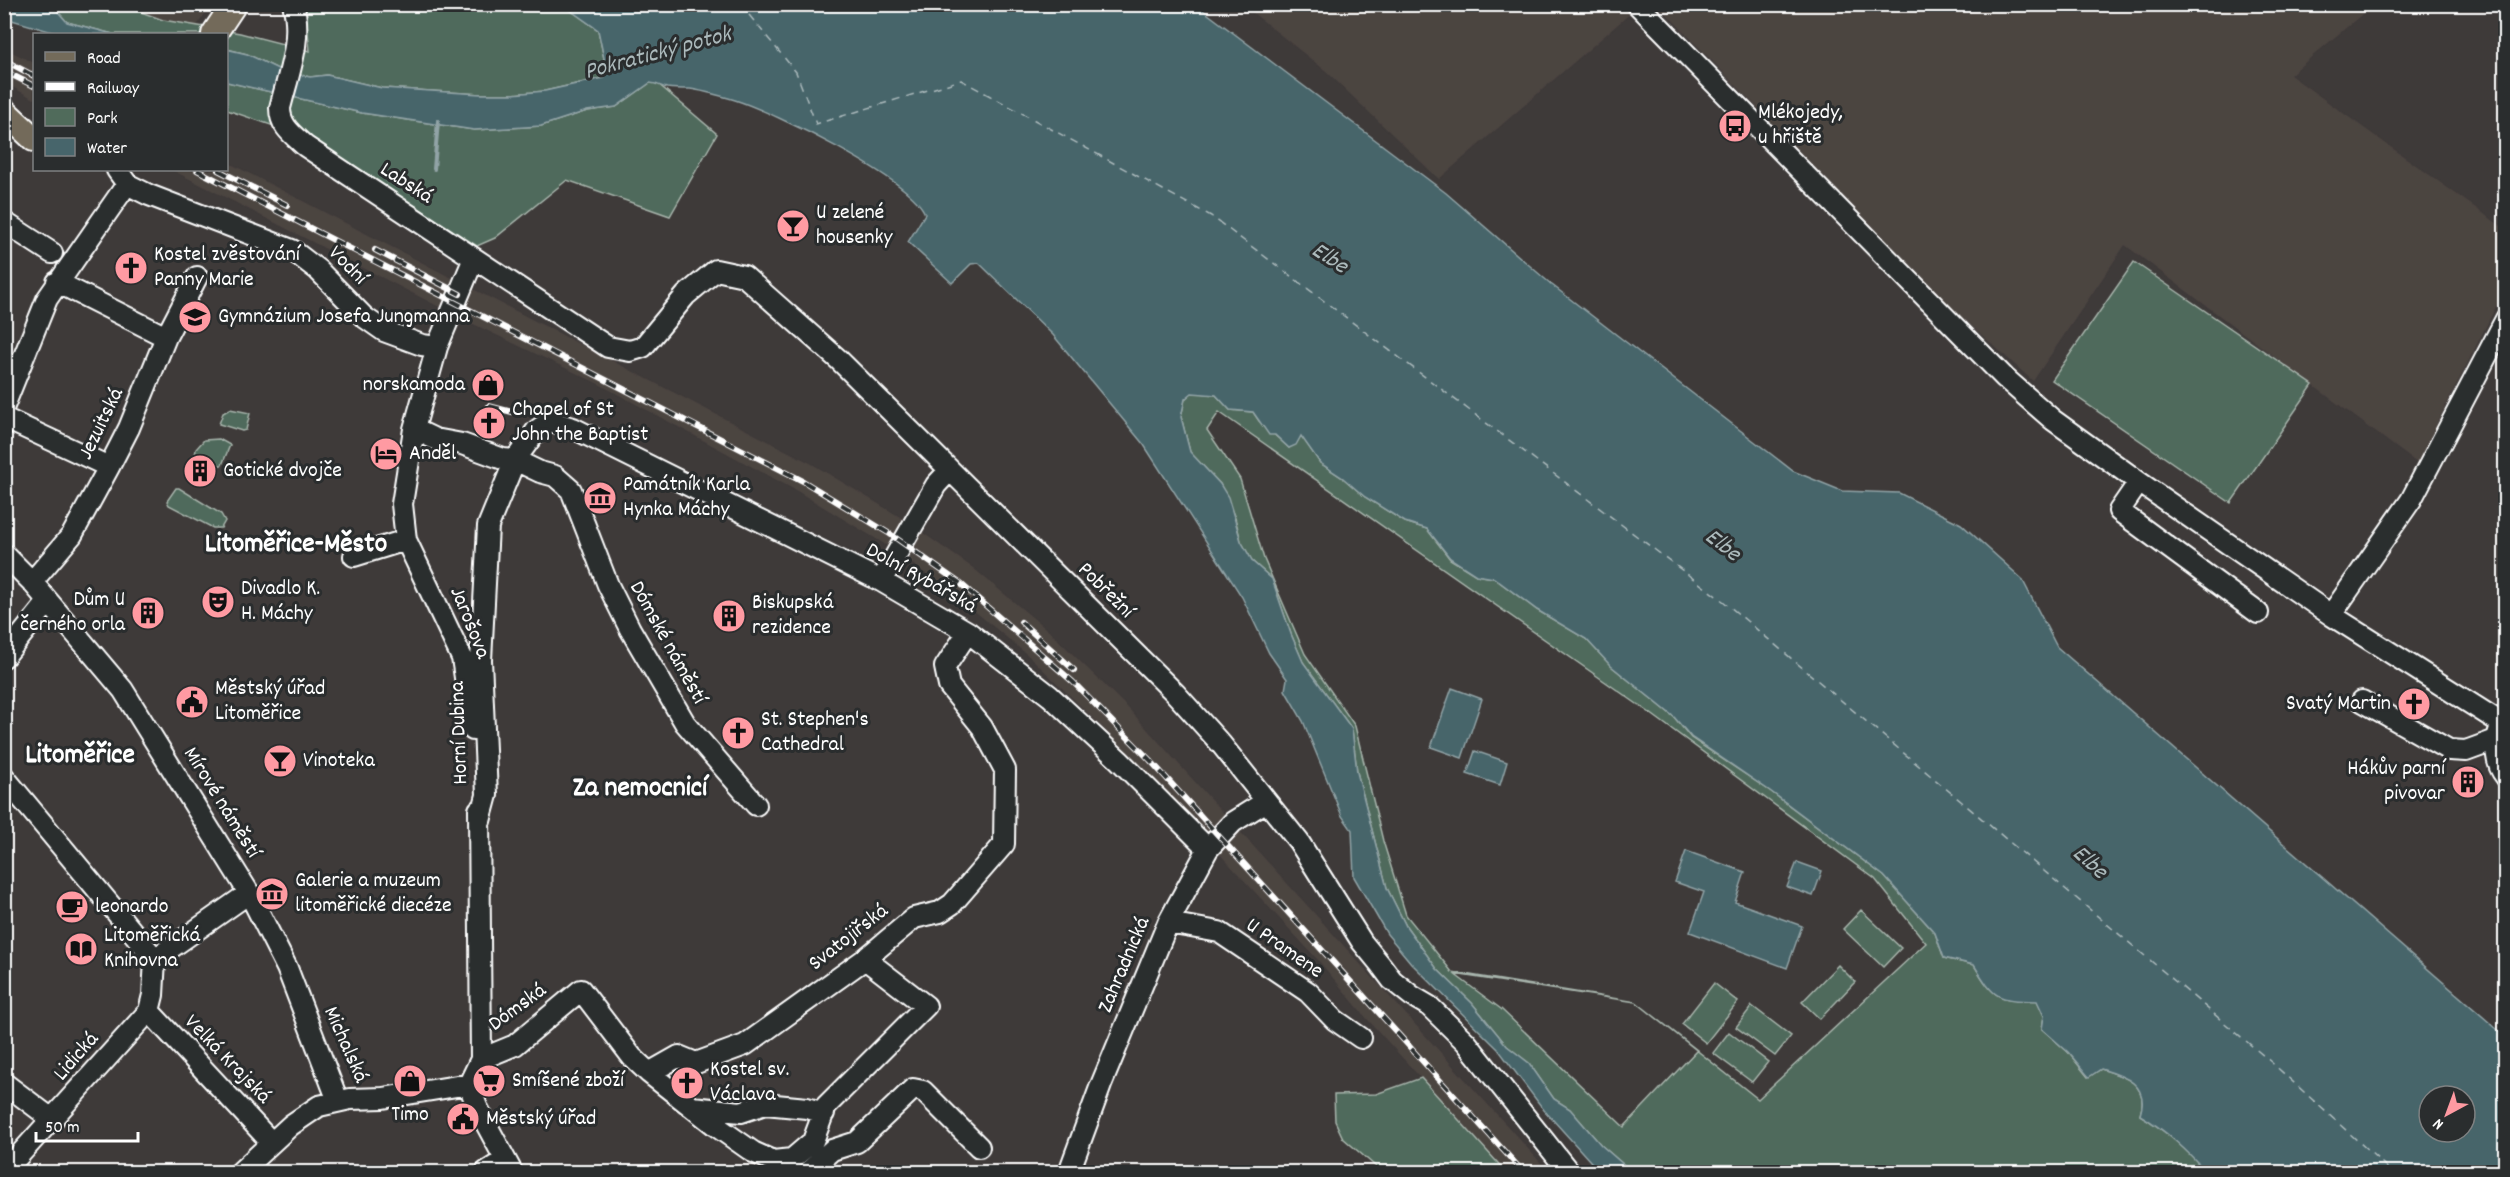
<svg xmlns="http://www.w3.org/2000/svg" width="2510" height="1177" font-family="Dekko,sans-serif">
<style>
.built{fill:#4c4441}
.green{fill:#506b5b;stroke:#a8b5ad;stroke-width:1.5;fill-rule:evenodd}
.water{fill:#47656b;stroke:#91a3a6;stroke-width:1.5;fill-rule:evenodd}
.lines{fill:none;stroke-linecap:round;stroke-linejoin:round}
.stream{stroke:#91a3a6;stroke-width:4}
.ferry{stroke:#acbabc;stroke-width:1.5;stroke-dasharray:8 6;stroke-linecap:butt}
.minor-casing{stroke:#fff;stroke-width:24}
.major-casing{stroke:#fff;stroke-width:28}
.minor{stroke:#2a2d2e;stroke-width:20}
.major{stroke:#736b5a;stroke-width:24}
.rail-casing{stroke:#fff;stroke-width:6}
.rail{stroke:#2a2d2e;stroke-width:4;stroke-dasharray:11;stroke-linecap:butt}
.labels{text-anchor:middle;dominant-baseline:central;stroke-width:6;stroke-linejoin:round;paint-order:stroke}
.poi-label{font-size:22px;fill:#fff;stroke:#2a2d2e;text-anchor:start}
.street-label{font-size:22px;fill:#fff;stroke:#2a2d2e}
.water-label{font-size:24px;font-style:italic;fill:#acbabc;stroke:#2a2d2e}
.district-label{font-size:28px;font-weight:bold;fill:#fff;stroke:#2a2d2e}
</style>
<rect width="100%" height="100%" fill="#3e3a39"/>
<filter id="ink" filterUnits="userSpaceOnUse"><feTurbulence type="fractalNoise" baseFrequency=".0167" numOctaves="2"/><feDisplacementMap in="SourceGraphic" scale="12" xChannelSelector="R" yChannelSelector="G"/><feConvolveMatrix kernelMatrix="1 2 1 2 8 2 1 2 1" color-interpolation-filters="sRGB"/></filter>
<g filter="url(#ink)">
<path class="built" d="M 122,5 L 211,5 L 196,27 L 163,20 Z
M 1243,5 L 1640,5 L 1439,179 L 1326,71 Z
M 1658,5 L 2373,5 L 2290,75 L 2505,229 L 2505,289 L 2417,463 L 2125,245 L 2033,381 L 1945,302 Z
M 4,48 L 34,63 L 34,99 L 5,83 Z
M 227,162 L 812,464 L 900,517 L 973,568 L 1051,633 L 1127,707 L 1549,1172 L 1506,1172 L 1369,1021 L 1318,960 L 1104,729 L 1030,657 L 954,594 L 883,543 L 797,491 L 599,384 L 465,320 L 172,170 L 226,170 Z"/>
<path class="green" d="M 52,5 L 122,5 L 163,20 L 240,33 L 310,51 L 305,5 L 563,5 L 598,30 L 606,68 L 602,78 L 545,91 L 512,94 L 481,94 L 382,88 L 327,75 L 310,77 L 282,71 L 247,54 L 227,49 L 226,34 L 113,34 L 67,22 Z
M 227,82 L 362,113 L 474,130 L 541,126 L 587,111 L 616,107 L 650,83 L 657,83 L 717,134 L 670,216 L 567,180 L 495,238 L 477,246 L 309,138 L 227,110 Z
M 2134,262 L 2313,385 L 2231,503 L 2052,380 Z
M 1192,392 L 1216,395 L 1230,410 L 1253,412 L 1259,421 L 1289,448 L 1301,435 L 1320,463 L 1343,478 L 1365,497 L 1405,522 L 1427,529 L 1450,559 L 1476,575 L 1494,578 L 1537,610 L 1586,639 L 1611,666 L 1674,717 L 1691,738 L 1770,791 L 1884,876 L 1935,933 L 1944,958 L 1974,965 C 1995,999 1996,1000 2037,1000 L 2044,1016 L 2042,1029 L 2068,1052 L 2088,1077 L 2101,1069 C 2125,1076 2150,1084 2140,1115 C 2163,1128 2190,1152 2206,1172 L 1632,1172 L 1601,1145 L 1570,1109 L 1554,1099 L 1529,1063 L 1507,1046 L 1472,1003 L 1437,969 L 1406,926 L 1387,888 L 1357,772 L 1352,729 L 1303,662 L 1291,634 L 1272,579 L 1253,562 L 1241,541 L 1235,518 L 1220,484 L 1190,452 L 1181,417 L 1185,399 ZM 1219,412 L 1650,713 L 1875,879 L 1926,943 L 1758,1099 L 1636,1002 L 1452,972 L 1406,915 L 1383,841 L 1355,726 L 1305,654 L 1264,559 L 1240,479 L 1207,430 ZM 1454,974 L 1636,1002 L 1697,1050 L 1624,1127 L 1501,1009 Z
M 230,409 L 250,413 L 246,430 L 242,431 L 219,424 L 223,413 Z
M 219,439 L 230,445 L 222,465 L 216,465 L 195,456 L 196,449 L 204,440 Z
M 176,488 L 179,488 L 221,514 L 225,521 L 221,528 L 213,528 L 169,505 L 167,501 Z
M 1861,910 L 1901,948 L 1883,967 L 1843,929 Z
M 1838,965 L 1855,982 L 1820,1019 L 1802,1002 Z
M 1714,983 L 1738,1002 L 1706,1043 L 1682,1024 Z
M 1752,1006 L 1791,1036 L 1775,1056 L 1736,1027 Z
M 1729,1032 L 1768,1062 L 1752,1082 L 1713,1053 Z
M 1421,1078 L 1506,1172 L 1382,1172 L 1343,1138 L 1335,1121 L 1334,1095 L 1376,1094 Z"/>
<path class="water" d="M 5,4 L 52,5 L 67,22 L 113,34 L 59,34 L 5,18 Z
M 563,5 L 1196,5 L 1446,193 L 1552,285 L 1793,471 L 1842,491 L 1899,493 L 1961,524 L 2022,579 L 2057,647 L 2505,1036 L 2505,1172 L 2206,1172 C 2189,1152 2164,1129 2140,1115 C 2150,1084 2125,1076 2101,1069 L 2089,1077 L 2068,1052 L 2042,1029 L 2044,1016 L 2037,1001 C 1996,1000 1995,999 1974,965 L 1944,958 L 1935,933 L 1884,876 L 1770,791 L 1691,737 L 1674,717 L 1611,666 L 1586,639 L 1537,610 L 1494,578 L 1476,575 L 1450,558 L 1427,529 L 1405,522 L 1365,497 L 1343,478 L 1320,463 L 1301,436 L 1296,445 L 1289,448 L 1275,435 L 1269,435 L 1253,412 L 1230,410 L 1216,395 L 1192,393 L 1185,399 L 1181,417 L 1190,452 L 1220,484 L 1228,497 L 1241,541 L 1253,562 L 1272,579 L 1291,634 L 1303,662 L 1352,729 L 1357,772 L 1387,888 L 1406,926 L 1437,969 L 1472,1003 L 1507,1046 L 1529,1063 L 1554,1099 L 1570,1109 L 1601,1145 L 1632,1172 L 1600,1172 L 1544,1110 L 1498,1049 L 1411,963 L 1387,934 L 1354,877 L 1352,830 L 1342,816 L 1303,721 L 1285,690 L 1287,679 L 1269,653 L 1242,597 L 1144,445 L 1053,335 L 979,263 L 971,264 L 952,283 L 908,242 L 925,214 C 912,179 773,112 735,100 C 721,96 705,91 690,89 C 682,89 675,89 667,88 C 661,87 657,83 650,83 L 616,107 L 587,111 L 541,126 L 474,130 L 362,113 L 227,82 L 226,49 L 247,54 L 282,71 L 310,77 L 327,75 L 382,88 L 481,94 L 512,94 L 545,91 L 603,78 L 606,68 L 598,30 ZM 2429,1096 L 2465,1096 L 2465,1132 L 2429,1132 Z
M 1452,688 L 1482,699 L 1462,758 L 1431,747 Z
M 1475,751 L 1507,762 L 1500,785 L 1467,774 Z
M 1686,851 L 1745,872 L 1735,902 L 1802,926 L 1787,968 L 1690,932 L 1704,892 L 1675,882 Z
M 1797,862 L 1822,871 L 1813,896 L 1787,887 Z"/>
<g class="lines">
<path class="stream" d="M 434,169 L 438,121"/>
<path class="ferry" d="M 740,4 L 796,72 L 816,124 L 961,80 L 1211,216 L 1723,601 L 2271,1062 L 2392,1172"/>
<g class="minor-casing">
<path id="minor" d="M 293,4 C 303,38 288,75 280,108 C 280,126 292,134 305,146 L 608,347 L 630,351 L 643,347 L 686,295 L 716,270 L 744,276 L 838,359 L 1175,693 L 1221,744 L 1299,842 L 1362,942 L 1380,964 L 1392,980 L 1412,996 L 1429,1006 L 1466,1042 L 1569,1172
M 1637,4 L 2005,378 L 2053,420 L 2139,482 L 2331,615 L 2506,726
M 117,170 L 127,184 L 149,195 L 292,250 L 318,270 L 364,317 L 384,331 L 422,345 L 437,347
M 4,222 L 52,253
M 57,282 L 166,337
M 4,406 L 47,299 L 127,184
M 4,418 L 109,467
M 414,429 L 435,439 L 462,444 L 503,459 L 515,460 L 540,472 L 555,476 L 571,490 L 608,585 L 630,629 L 685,723 L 756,805
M 2139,482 L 2119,511 L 2258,613
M 4,554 L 32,582 L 123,690 L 249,893 L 287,968 L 338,1101
M 354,556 L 406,540
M 881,581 L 936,485 L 949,471
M 32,582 L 72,535 L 109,467 L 129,428 L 166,337 L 197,277
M 2331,615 L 2411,500 L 2506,319
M 4,657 L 48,602
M 2362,701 L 2449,750 L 2466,751 L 2496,740
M 2500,729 C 2494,744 2495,764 2506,777
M 473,730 L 462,658 L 406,540 L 402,504 L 414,429 L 437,347 L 474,258
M 4,777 L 155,959
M 479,810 L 481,1059 L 469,1084 L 477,1107 L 512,1172
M 480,821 L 487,795 L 481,660 L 488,526 L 515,460 L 536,431 L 550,421 L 573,428 L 881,581 L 968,632 L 1050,696 L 1119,760 L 1208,849
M 1168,923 L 1219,932 L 1308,992 L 1335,1020 L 1361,1038
M 155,959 L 249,893
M 149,1011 L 271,1142
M 481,1059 L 515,1045 L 581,990 L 632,1057 L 649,1073 L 716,1126 L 753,1152 L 773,1161 L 792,1159 L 813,1141 L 826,1106 L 926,1006 L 865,959
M 649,1073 L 679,1056 L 696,1063 L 745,1045 L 865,959 L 914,918 L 940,912 L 952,904 L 1004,844 L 1005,770 L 982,727 L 949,686 L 945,667 L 968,632
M 4,1083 L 53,1120
M 692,1107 L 741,1112 L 765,1104 L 807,1108 L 824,1113
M 4,1172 L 149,1011 L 153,995 L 155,959
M 240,1172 L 291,1125 L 319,1106 L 350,1099 L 383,1098 L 469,1084
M 486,1172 L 505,1160
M 808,1172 L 832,1150 L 857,1142 L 913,1089 L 923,1091 L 979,1147
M 1069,1172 L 1101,1085 L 1168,923 L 1208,849 L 1233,822 L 1265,802"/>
</g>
<g class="major-casing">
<path id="major" d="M 214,34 L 234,4
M 4,111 L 34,139"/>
</g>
<use href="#minor" class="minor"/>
<use href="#major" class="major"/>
<g class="rail-casing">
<path id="rail" d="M 4,60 L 34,76
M 4,71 L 34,86
M 197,170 L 803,481 L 890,534 L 961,584 L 1073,682 L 1150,760 L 1523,1172
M 218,170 L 287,205
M 375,250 L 460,294
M 489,406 L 512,412
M 1021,622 L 1074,670"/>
</g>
<use href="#rail" class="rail"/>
</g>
</g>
<defs>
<g id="bus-disc" transform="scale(1.725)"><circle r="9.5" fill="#ff9aa2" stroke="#2a2d2e"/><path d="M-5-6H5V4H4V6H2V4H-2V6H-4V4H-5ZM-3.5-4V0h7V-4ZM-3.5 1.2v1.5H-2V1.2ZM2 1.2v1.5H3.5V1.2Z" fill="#111"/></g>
<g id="bar-disc" transform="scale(1.725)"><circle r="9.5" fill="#ff9aa2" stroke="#2a2d2e"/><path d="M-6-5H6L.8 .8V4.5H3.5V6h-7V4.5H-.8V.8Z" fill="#111"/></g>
<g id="church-disc" transform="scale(1.725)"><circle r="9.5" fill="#ff9aa2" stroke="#2a2d2e"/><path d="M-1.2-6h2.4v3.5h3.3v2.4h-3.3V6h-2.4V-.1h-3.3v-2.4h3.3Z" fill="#111"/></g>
<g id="school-disc" transform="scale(1.725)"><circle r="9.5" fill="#ff9aa2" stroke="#2a2d2e"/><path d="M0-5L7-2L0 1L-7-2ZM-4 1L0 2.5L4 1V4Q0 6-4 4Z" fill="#111"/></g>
<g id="shop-disc" transform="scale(1.725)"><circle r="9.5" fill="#ff9aa2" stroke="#2a2d2e"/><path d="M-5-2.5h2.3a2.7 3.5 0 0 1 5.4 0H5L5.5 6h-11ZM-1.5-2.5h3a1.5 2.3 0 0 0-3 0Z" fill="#111"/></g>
<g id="hotel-disc" transform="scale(1.725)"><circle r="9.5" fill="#ff9aa2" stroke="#2a2d2e"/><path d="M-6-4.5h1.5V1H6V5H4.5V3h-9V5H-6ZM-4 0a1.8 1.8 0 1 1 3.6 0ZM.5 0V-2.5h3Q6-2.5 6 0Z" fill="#111"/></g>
<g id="building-disc" transform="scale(1.725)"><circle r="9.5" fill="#ff9aa2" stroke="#2a2d2e"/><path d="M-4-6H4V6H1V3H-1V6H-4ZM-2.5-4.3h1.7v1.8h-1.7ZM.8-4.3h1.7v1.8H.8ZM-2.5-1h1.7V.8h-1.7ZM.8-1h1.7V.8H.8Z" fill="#111"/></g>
<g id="museum-disc" transform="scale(1.725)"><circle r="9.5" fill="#ff9aa2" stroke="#2a2d2e"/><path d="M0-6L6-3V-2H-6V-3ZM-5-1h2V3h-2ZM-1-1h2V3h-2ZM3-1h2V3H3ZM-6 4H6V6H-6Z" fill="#111"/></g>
<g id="theatre-disc" transform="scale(1.725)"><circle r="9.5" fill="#ff9aa2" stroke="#2a2d2e"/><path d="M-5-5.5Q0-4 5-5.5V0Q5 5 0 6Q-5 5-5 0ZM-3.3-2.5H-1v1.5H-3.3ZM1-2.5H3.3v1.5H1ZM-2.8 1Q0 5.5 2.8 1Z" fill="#111"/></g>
<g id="civic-disc" transform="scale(1.725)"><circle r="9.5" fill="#ff9aa2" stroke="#2a2d2e"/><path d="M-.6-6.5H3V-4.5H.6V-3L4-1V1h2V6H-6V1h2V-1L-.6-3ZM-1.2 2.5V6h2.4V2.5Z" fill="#111"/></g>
<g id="cafe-disc" transform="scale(1.725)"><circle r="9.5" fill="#ff9aa2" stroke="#2a2d2e"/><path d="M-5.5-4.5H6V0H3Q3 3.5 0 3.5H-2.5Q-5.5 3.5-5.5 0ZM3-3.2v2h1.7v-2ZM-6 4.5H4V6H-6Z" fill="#111"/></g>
<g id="library-disc" transform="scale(1.725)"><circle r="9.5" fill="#ff9aa2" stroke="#2a2d2e"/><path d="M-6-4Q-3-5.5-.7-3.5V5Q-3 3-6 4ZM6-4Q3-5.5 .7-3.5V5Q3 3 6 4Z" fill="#111"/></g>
<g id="supermarket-disc" transform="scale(1.725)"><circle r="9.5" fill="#ff9aa2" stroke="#2a2d2e"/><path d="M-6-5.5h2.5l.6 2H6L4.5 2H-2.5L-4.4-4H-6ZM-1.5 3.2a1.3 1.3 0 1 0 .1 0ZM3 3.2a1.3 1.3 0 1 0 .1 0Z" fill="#111"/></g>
</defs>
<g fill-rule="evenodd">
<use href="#bus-disc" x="1735" y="126"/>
<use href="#bar-disc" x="793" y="226"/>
<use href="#church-disc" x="131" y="268"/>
<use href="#school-disc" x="195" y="317"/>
<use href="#shop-disc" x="488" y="385"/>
<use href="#church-disc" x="489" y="423"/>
<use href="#hotel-disc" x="386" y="454"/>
<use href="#building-disc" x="200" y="471"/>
<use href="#museum-disc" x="600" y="498"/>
<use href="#theatre-disc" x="218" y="602"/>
<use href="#building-disc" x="148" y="613"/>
<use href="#building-disc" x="729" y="616"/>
<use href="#civic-disc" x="192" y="702"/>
<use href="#church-disc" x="2414" y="704"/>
<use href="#church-disc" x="738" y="733"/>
<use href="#bar-disc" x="280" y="761"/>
<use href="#building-disc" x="2468" y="782"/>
<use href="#museum-disc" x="272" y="894"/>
<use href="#cafe-disc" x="72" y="907"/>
<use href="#library-disc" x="81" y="949"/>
<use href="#shop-disc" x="410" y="1081"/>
<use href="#supermarket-disc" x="489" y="1081"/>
<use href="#church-disc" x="687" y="1083"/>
<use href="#civic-disc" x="463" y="1119"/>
</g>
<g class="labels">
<g class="poi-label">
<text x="1758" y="113">Mlékojedy,<tspan x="1758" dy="25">u hřiště</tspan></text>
<text x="816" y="213">U zelené<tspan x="816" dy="25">housenky</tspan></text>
<text x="154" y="255">Kostel zvěstování<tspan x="154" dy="25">Panny Marie</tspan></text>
<text x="218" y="317">Gymnázium Josefa Jungmanna</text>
<text x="465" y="385" text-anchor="end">norskamoda</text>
<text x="512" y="410">Chapel of St<tspan x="512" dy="25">John the Baptist</tspan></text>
<text x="409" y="454">Anděl</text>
<text x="223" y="471">Gotické dvojče</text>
<text x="623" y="485">Památník Karla<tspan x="623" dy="25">Hynka Máchy</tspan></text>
<text x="241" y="589">Divadlo K.<tspan x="241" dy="25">H. Máchy</tspan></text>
<text x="125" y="600" text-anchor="end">Dům U<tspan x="125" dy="25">černého orla</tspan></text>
<text x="752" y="603">Biskupská<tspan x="752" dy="25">rezidence</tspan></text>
<text x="215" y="689">Městský úřad<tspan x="215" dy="25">Litoměřice</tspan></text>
<text x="2391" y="704" text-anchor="end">Svatý Martin</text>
<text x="761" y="720">St. Stephen's<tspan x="761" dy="25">Cathedral</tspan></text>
<text x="303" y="761">Vinoteka</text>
<text x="2445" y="769" text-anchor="end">Hákův parní<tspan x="2445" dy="25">pivovar</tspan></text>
<text x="295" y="881">Galerie a muzeum<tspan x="295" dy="25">litoměřické diecéze</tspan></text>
<text x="95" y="907">leonardo</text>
<text x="104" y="936">Litoměřická<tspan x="104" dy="25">Knihovna</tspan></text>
<text x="710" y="1070">Kostel sv.<tspan x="710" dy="25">Václava</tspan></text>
<text x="512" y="1081">Smíšené zboží</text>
<text x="410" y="1115" text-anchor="middle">Timo</text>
<text x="486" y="1119">Městský úřad</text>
</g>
<g class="street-label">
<text transform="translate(406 184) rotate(33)">Labská</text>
<text transform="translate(347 266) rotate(45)">Vodní</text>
<text transform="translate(102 424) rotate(-64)">Jezuitská</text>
<text transform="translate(921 579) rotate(29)">Dolní Rybářská</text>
<text transform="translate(1105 591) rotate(45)">Pobřežní</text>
<text transform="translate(469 623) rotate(68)">Jarošova</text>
<text transform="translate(667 643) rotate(61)">Dómské náměstí</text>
<text transform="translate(460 733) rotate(-92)">Horní Dubina</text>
<text transform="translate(221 803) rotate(58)">Mírové náměstí</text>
<text transform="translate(849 938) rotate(-38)">Svatojiřská</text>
<text transform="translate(1284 949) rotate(35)">U Pramene</text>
<text transform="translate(1125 965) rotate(-67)">Zahradnická</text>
<text transform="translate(518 1008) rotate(-36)">Dómská</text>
<text transform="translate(345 1045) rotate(66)">Michalská</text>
<text transform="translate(77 1057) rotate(-49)">Lidická</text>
<text transform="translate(227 1060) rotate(46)">Velká Krajská</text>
</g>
<g class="water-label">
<text transform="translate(658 54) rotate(-15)">Pokratický potok</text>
<text transform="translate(1329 259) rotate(33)">Elbe</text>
<text transform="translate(1722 546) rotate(38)">Elbe</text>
<text transform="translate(2089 863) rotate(42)">Elbe</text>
</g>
<g class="district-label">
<text x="296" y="546">Litoměřice-Město</text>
<text x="80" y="757">Litoměřice</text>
<text x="640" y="790">Za nemocnicí</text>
</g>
</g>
<rect width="2510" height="1177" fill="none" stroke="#2a2d2e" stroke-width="24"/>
<rect x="12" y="12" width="2486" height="1153" fill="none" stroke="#fff" stroke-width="2" filter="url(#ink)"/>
<rect x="33" y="33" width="195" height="138" fill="#2a2d2e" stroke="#7f8182" stroke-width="1.5"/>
<rect x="45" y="52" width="30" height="9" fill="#736b5a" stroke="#7f8182" stroke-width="1.5"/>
<text x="87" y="63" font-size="18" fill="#ffffff">Road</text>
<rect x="45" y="82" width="30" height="9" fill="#ffffff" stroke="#7f8182" stroke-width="1.5"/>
<text x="87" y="93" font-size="18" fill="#ffffff">Railway</text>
<rect x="45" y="108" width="30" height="18" fill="#506b5b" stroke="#7f8182" stroke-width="1.5"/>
<text x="87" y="123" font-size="18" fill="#ffffff">Park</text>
<rect x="45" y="138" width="30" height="18" fill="#47656b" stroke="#7f8182" stroke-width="1.5"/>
<text x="87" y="153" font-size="18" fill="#ffffff">Water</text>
<g transform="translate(2447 1114) rotate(221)"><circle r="28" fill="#2a2d2e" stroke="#7f8182" stroke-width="1.5"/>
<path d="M0-4.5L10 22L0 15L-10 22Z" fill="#ff9aa2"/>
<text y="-9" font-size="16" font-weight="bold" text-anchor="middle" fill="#ffffff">N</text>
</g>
<path d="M36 1132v9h102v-9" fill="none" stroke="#ffffff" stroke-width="3"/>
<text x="45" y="1132" font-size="18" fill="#ffffff" stroke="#2a2d2e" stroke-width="4.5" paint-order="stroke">50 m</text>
</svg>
